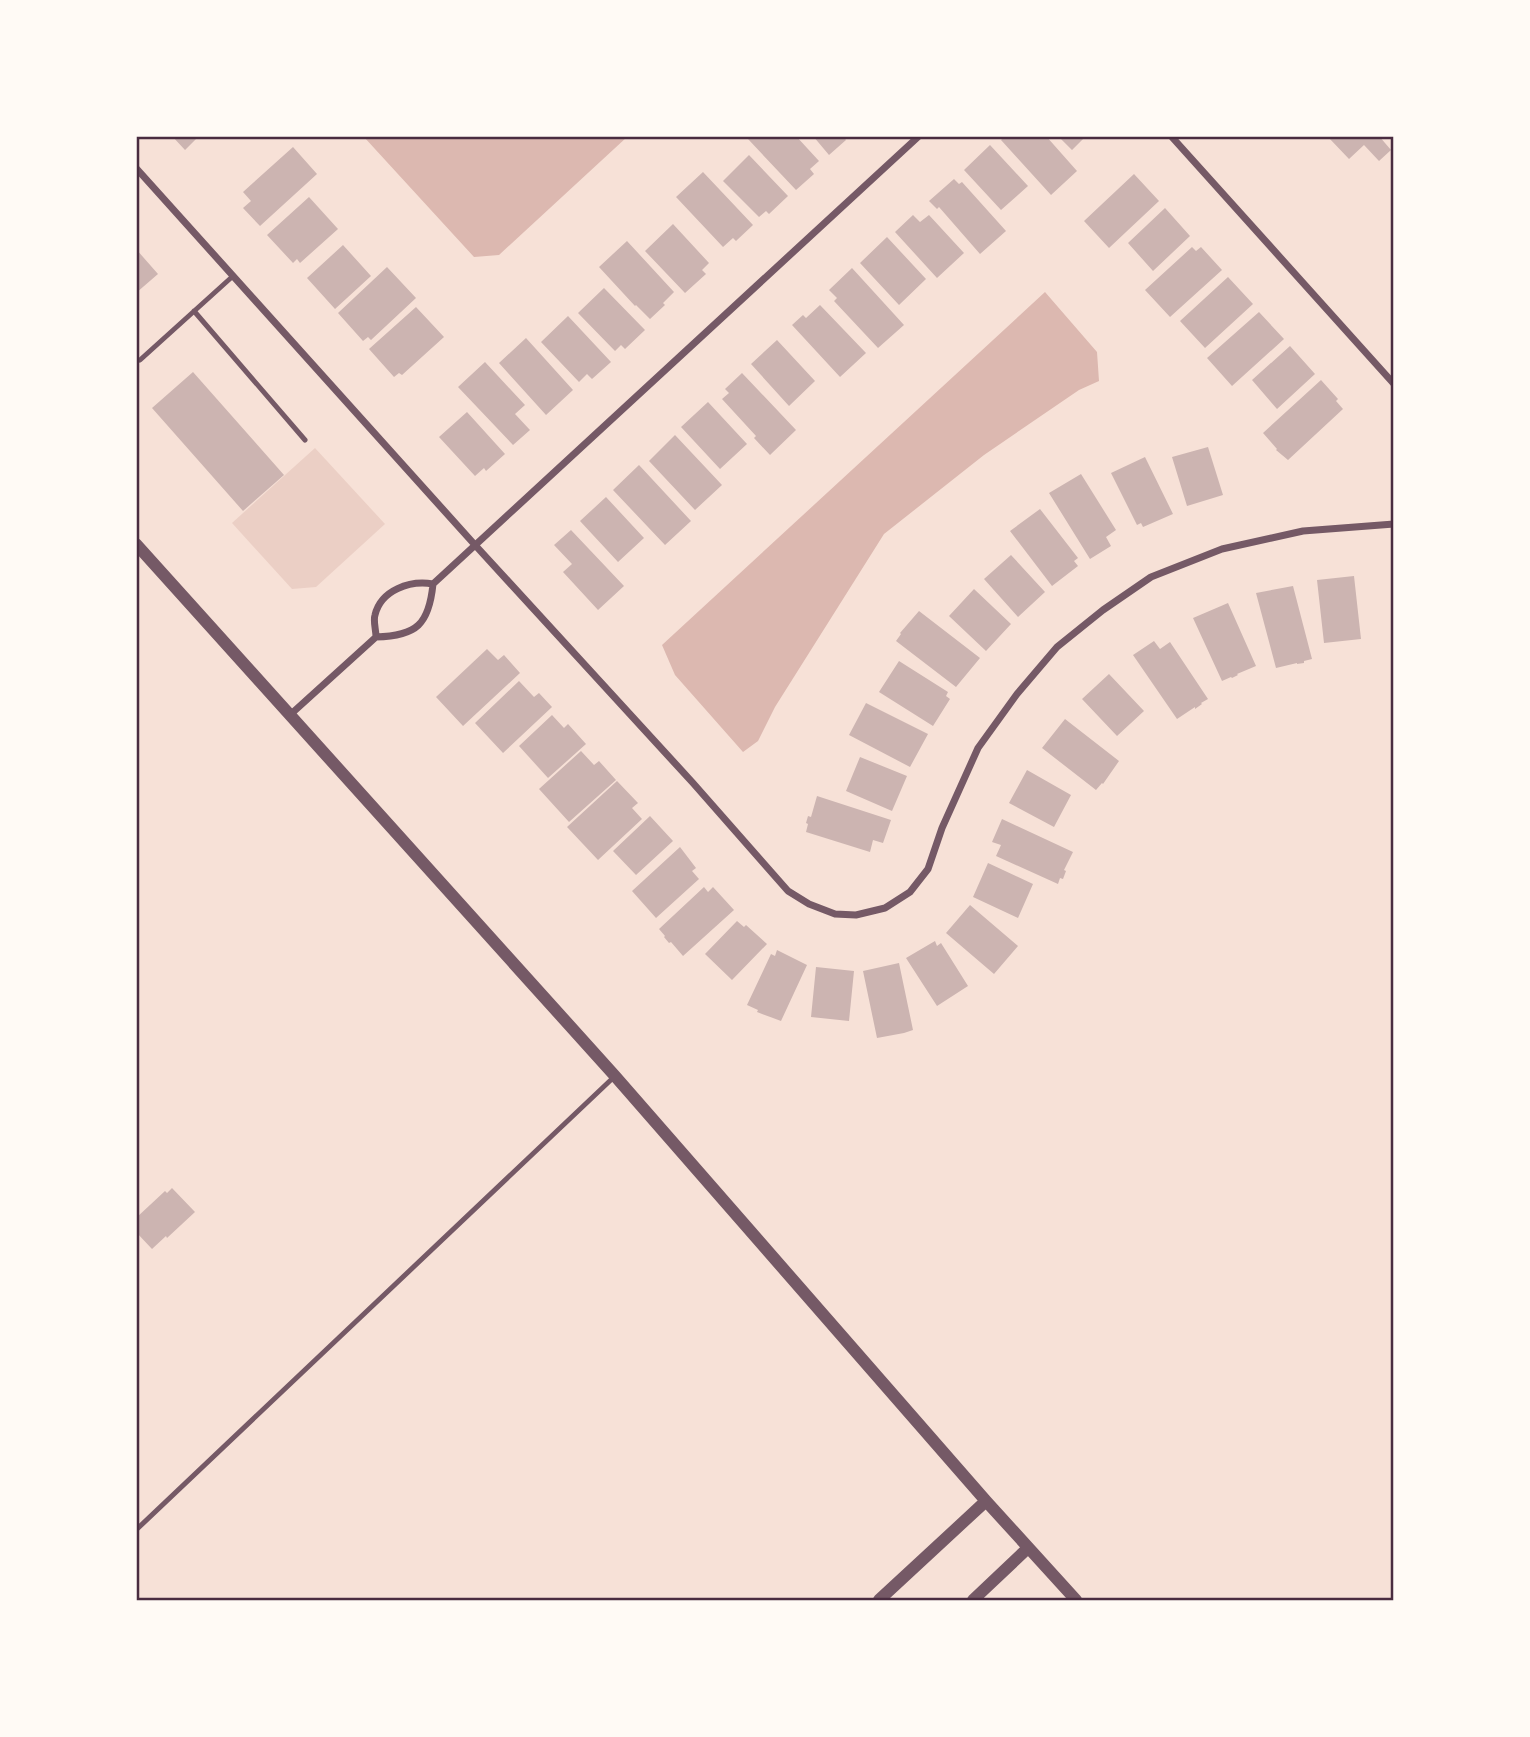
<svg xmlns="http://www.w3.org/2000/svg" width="1530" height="1737" font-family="Quicksand,sans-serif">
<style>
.green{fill:#ebcfc5}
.water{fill:#dcb8b0}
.building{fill:#ccb4b1}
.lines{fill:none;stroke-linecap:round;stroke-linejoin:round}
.service{stroke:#755966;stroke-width:5}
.minor{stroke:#755966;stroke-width:7}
.tertiary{stroke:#755966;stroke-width:12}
.neatline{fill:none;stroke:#4a2c40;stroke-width:2.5}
</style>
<rect width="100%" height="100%" fill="#f7e1d7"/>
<path class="green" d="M 315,448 L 385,524 L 316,587 L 292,589 L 232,523 Z"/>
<path class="water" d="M 364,137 L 627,137 L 499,255 L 474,257 Z
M 1045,292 L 1097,352 L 1099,381 L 1079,390 L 984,455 L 884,534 L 775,707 L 758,741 L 743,752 L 675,675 L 662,645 Z"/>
<path class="building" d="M 172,136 L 199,136 L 185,150 Z
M 751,136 L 796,136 L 819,161 L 810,169 L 814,174 L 796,190 L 748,139 Z
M 813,136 L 843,136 L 846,140 L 829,155 Z
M 1005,136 L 1046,136 L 1077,171 L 1051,195 L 1001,140 Z
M 1058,136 L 1086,136 L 1072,150 Z
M 1330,136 L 1379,136 L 1391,150 L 1379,161 L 1364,145 L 1349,159 L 1329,138 Z
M 990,145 L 1028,186 L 1001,210 L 964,170 Z
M 293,147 L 317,174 L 260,226 L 243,208 L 251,201 L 243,192 Z
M 749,155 L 788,196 L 769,214 L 766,211 L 759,217 L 723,181 Z
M 703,172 L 753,225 L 736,241 L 733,238 L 723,247 L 676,197 Z
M 1134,174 L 1159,201 L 1109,248 L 1084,221 Z
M 954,179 L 959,184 L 962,182 L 1006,231 L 980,254 L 939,207 L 937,209 L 929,201 Z
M 309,197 L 338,229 L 300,263 L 297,259 L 293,263 L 267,235 Z
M 1165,208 L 1190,236 L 1153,271 L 1128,243 Z
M 913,215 L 920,222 L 929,215 L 964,253 L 937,278 L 895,232 Z
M 673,224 L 709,263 L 702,270 L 706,274 L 685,293 L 645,251 Z
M 887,237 L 926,279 L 899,305 L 860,263 Z
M 627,241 L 674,292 L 663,303 L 665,305 L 650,319 L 636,305 L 635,306 L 599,267 Z
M 343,245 L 371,276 L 335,309 L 307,278 Z
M 1192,247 L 1196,251 L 1201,247 L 1222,270 L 1170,317 L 1145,290 Z
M 136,249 L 158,274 L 136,293 Z
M 387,267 L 416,298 L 371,340 L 368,337 L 363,341 L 338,313 Z
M 852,268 L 904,325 L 878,348 L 834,301 L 837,298 L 829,290 Z
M 1228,277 L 1253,304 L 1205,348 L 1180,321 Z
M 604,288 L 645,330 L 625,349 L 621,345 L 615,351 L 578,313 Z
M 820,305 L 866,353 L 840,377 L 792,325 L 803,315 L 806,318 Z
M 416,307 L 444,337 L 402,375 L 399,373 L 394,377 L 369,349 Z
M 1259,312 L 1284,339 L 1232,386 L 1207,358 Z
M 568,316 L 611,362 L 592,379 L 587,374 L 579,382 L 541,342 Z
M 526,338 L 573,390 L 546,415 L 499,363 Z
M 777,340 L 815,381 L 789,406 L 751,364 Z
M 1290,346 L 1315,374 L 1277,409 L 1252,380 Z
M 485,362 L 525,405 L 515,414 L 530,430 L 513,445 L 458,387 Z
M 193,372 L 284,475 L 243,511 L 152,408 Z
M 742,373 L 796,430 L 770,455 L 754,438 L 756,436 L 722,399 L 729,393 L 725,389 Z
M 1321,380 L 1338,399 L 1336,401 L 1343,409 L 1288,460 L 1276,450 L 1277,449 L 1263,433 Z
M 708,402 L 747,444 L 720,469 L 681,427 Z
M 467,412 L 505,454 L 486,471 L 484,468 L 475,476 L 439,437 Z
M 675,435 L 722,485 L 695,510 L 649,461 Z
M 1208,447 L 1223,495 L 1187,506 L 1172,457 Z
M 1145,457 L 1173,514 L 1143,527 L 1141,523 L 1137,525 L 1111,473 Z
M 639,465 L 691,521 L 665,545 L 613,490 Z
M 1081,474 L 1116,530 L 1106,537 L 1111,546 L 1090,559 L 1049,493 Z
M 606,497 L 644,538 L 618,562 L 580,521 Z
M 1040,509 L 1078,558 L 1074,561 L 1078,566 L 1052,586 L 1010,531 Z
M 571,530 L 624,586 L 598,610 L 563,572 L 572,564 L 554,545 Z
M 1011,555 L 1045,592 L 1018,617 L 984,579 Z
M 1354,576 L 1361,639 L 1324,643 L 1317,580 Z
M 1293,586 L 1312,659 L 1304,661 L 1304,663 L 1297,664 L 1297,663 L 1276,668 L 1256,593 Z
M 974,589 L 1011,624 L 986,651 L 949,616 Z
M 1228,603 L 1256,666 L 1237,674 L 1238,675 L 1232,678 L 1231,677 L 1222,681 L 1193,618 Z
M 919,611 L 980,658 L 956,687 L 896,641 L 901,634 L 900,633 Z
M 1154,641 L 1160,649 L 1170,642 L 1208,699 L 1201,703 L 1202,704 L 1195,709 L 1195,707 L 1177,719 L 1133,655 Z
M 487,649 L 498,660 L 504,655 L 520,673 L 463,726 L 436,697 Z
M 899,661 L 948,692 L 946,696 L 950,699 L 933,726 L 879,692 Z
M 1109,674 L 1144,711 L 1117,736 L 1082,699 Z
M 519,681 L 534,697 L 539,693 L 552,707 L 503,753 L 475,723 Z
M 866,703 L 928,734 L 910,767 L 849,735 Z
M 552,715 L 564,728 L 568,724 L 586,744 L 548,778 L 519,746 Z
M 1065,719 L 1119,761 L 1103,784 L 1102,783 L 1096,790 L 1042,748 Z
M 581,751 L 594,765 L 599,761 L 616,780 L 569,822 L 539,789 Z
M 860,757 L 907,776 L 892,811 L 846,791 Z
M 1027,770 L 1071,795 L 1054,827 L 1009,803 Z
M 617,781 L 638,803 L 632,808 L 642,819 L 598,860 L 567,827 Z
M 817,796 L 891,820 L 883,843 L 873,840 L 870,852 L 806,832 L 808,824 L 806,823 L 808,816 L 811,817 Z
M 650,816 L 673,841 L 636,875 L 613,851 Z
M 1002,819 L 1073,852 L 1064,870 L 1066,871 L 1063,879 L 1060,878 L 1058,884 L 996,856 L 1001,845 L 992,842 Z
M 680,847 L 696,868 L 692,871 L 699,879 L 656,918 L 632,891 Z
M 988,863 L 1033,884 L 1018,918 L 973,897 Z
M 704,887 L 708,892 L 713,887 L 734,910 L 683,956 L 671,942 L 669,943 L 664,937 L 665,936 L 659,929 Z
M 970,905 L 1018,946 L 994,974 L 946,933 Z
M 737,921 L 744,927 L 746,925 L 767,944 L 732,980 L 705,954 Z
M 935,941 L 937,946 L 941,943 L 968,986 L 937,1006 L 906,958 Z
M 777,950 L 807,965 L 781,1021 L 757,1012 L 758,1010 L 747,1005 L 771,954 L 775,956 Z
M 899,963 L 913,1030 L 904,1033 L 877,1038 L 863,971 Z
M 816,967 L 854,971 L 849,1021 L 811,1017 Z
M 172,1188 L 195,1212 L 167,1238 L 166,1236 L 152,1249 L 136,1232 L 136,1218 L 165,1191 L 167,1193 Z"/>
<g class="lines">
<path class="service" d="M 194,311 L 305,440
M 140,360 L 233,276
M 136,1530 L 615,1076"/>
<path class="minor" d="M 1171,136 L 1394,384
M 136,168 L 475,545 L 693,783 L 788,891 L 809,904 L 835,914 L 856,915 L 885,908 L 910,892 L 928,869 L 942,828 L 978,748 L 1017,694 L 1057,647 L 1103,610 L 1151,577 L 1222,549 L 1303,531 L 1394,524
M 376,637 C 376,630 373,621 375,615 C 381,590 410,580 433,584
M 291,714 L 376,637 C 417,636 429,624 433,584 L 919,136"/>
<path class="tertiary" d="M 136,544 L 615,1076 L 986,1501 L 1076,1600
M 879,1600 L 986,1501
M 973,1600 L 1028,1548"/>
</g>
<rect width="1530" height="1737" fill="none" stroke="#fffaf5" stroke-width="276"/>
<rect x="138" y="138" width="1254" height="1461" class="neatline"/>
</svg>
